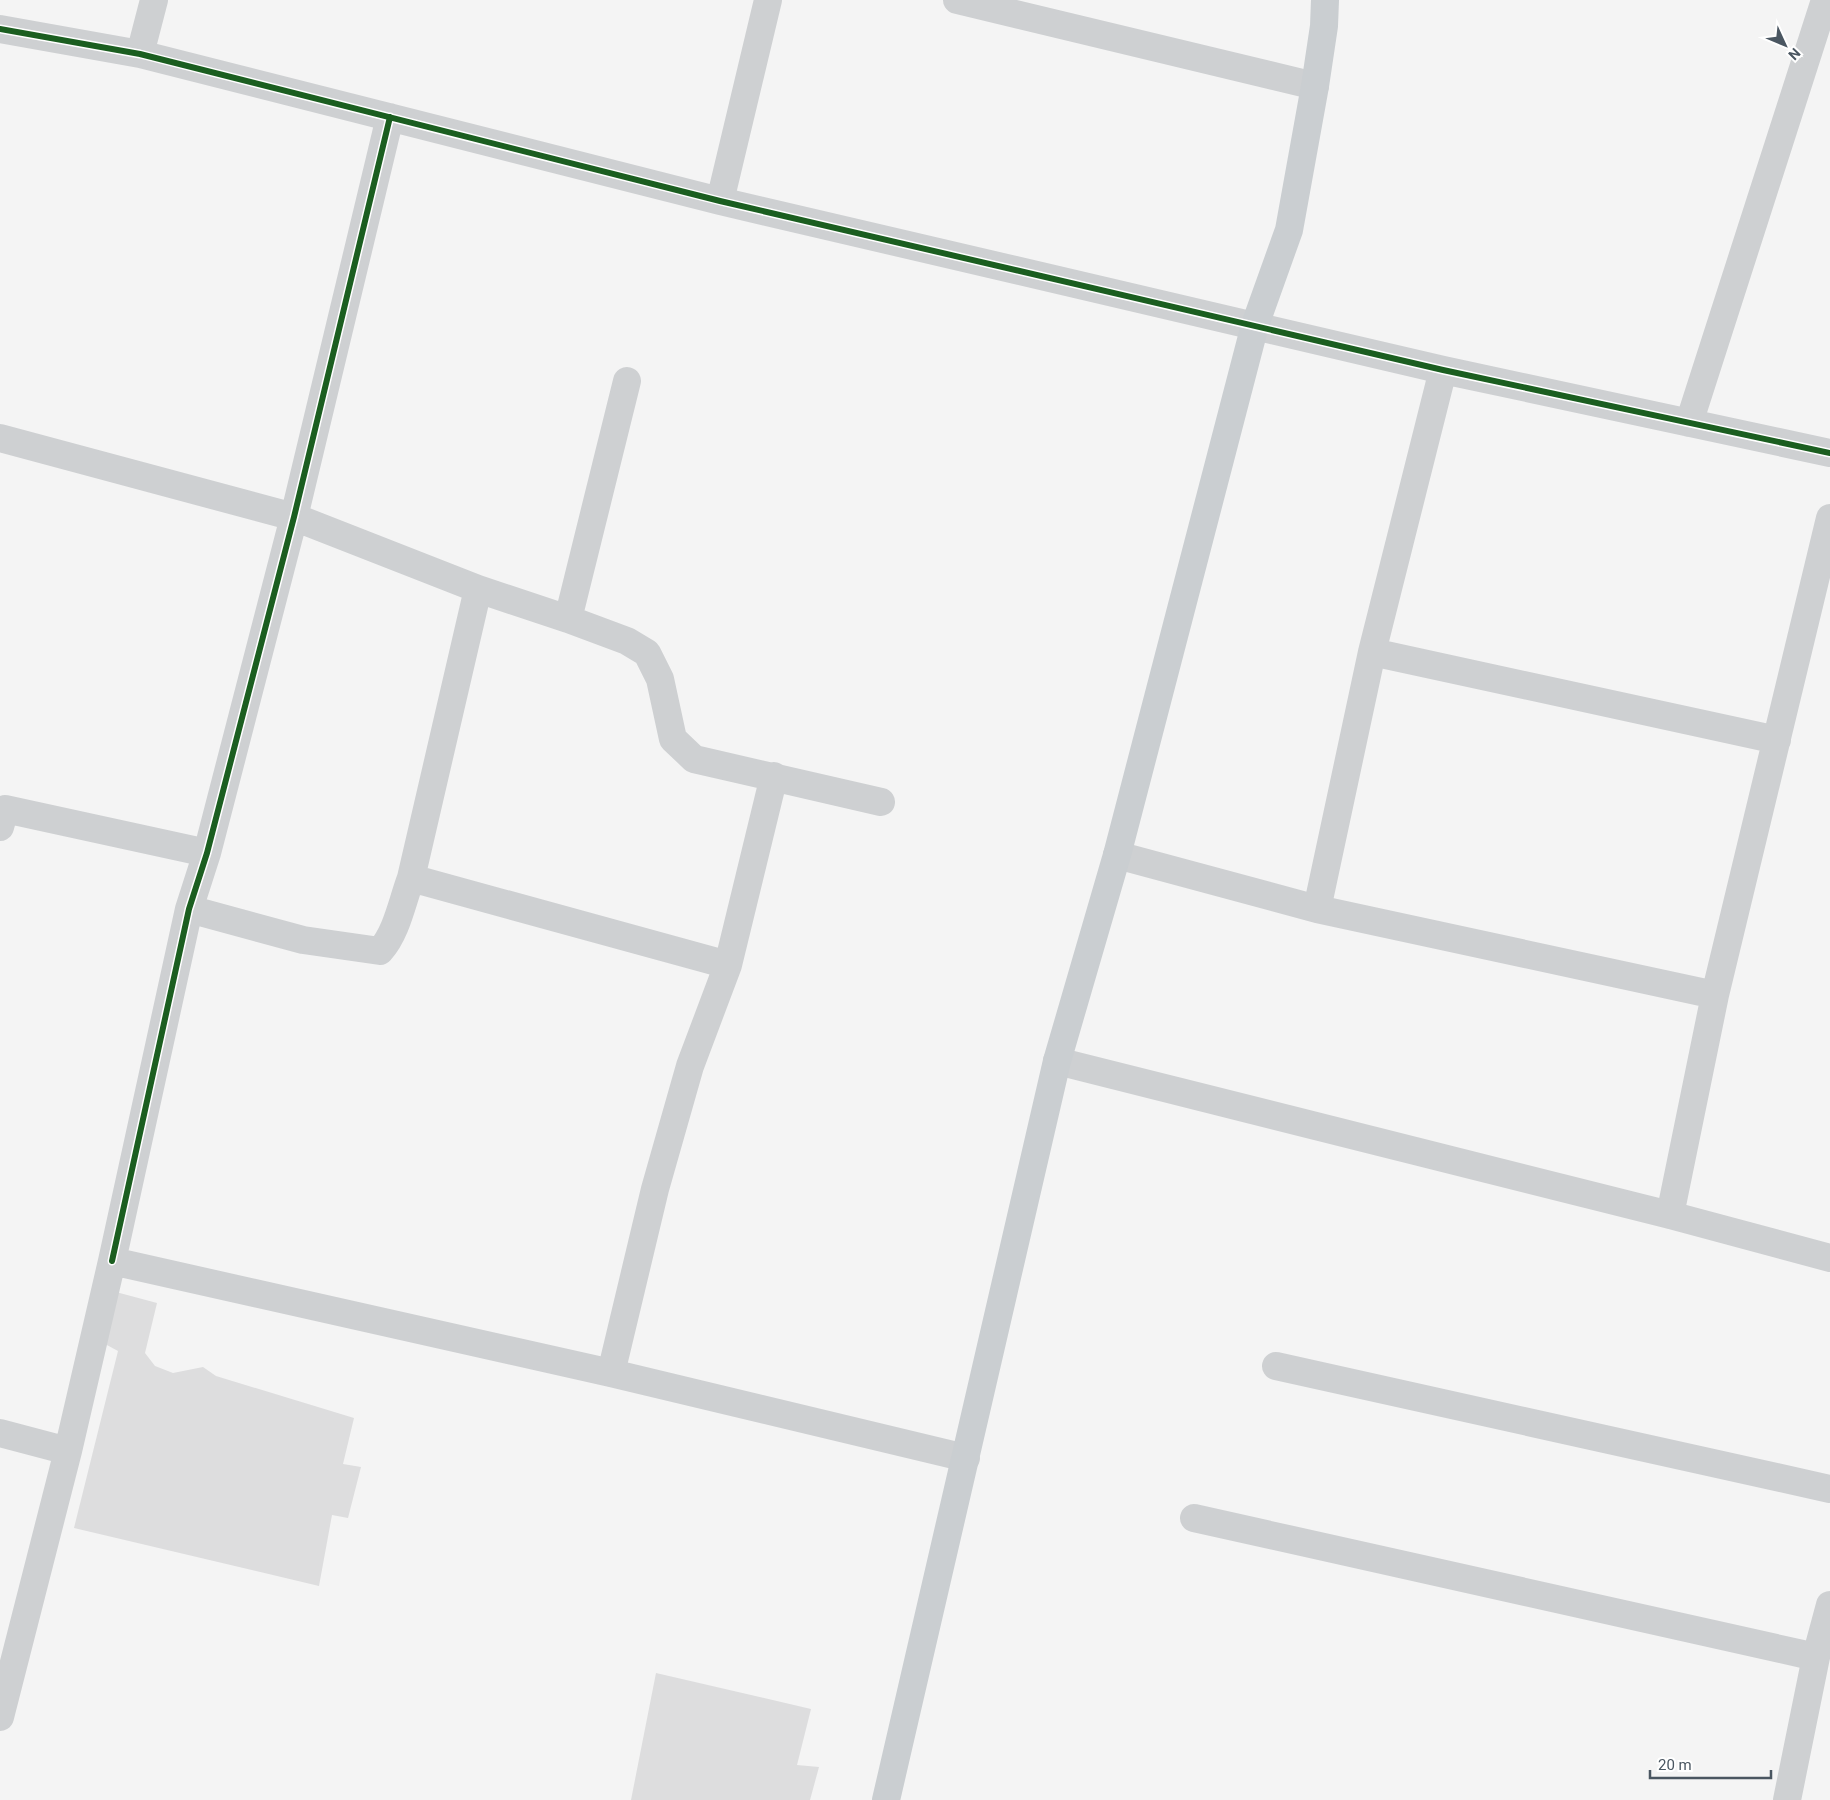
<svg xmlns="http://www.w3.org/2000/svg" width="1830" height="1800" font-family="Roboto,sans-serif">
<style>
.building{fill:#ddddde}
.lines{fill:none;stroke-linecap:round;stroke-linejoin:round}
.minor{stroke:#ced0d2;stroke-width:28}
.major{stroke:#caced1;stroke-width:28}
.cycleway-casing{stroke:#fff;stroke-width:9}
.cycleway{stroke:#1b5e20;stroke-width:6}
</style>
<rect width="100%" height="100%" fill="#f4f4f4"/>
<path class="building" d="M 116,1292 L 157,1303 L 145,1353 L 155,1366 L 173,1373 L 203,1367 L 216,1376 L 354,1418 L 343,1464 L 361,1467 L 348,1518 L 332,1515 L 319,1586 L 74,1528 L 118,1351 L 105,1344 Z
M 656,1673 L 811,1709 L 797,1765 L 819,1767 L 810,1800 L 631,1800 Z"/>
<g class="lines">
<path class="minor" d="M 957,0 L 1315,86
M 0,29 L 140,54 L 720,201 L 1443,370 L 1830,453
M 140,54 L 154,0
M 720,201 L 768,0
M 1689,423 L 1825,0
M 0,438 L 294,517 L 478,589 L 568,619 L 627,641 L 647,653 L 660,679 L 673,739 L 694,759 L 881,802
M 478,589 L 411,878 L 728,965
M 568,619 L 627,381
M 1372,652 L 1777,740
M 0,827 L 5,809 L 207,853
M 1117,855 L 1317,909 L 1715,995 L 1830,518
M 189,909 L 303,940 L 380,951 C 397,932 402,902 411,878
M 1317,909 L 1372,652 L 1443,370
M 1057,1061 L 1670,1215 L 1830,1258
M 1670,1215 L 1715,995
M 112,1261 L 189,909 L 207,853 L 294,517 L 390,117
M 1276,1366 L 1830,1489
M 611,1373 L 655,1189 L 690,1066 L 728,965 L 774,776
M 0,1433 L 68,1451 L 112,1261 L 611,1373 L 966,1458
M 1194,1518 L 1816,1657
M 0,1717 L 68,1451
M 1787,1800 L 1816,1657 L 1830,1605"/>
<path class="major" d="M 886,1800 L 1057,1061 L 1117,855 L 1255,325 L 1289,230 L 1315,86 L 1324,26 L 1325,0"/>
<g class="cycleway-casing">
<path id="cycleway" d="M 0,29 L 140,54 L 720,201 L 1443,370 L 1830,453
M 112,1261 L 189,909 L 207,853 L 294,517 L 390,117"/>
</g>
<use href="#cycleway" class="cycleway"/>
</g>
<g transform="translate(1785 45) rotate(134)" stroke="#ffffff" stroke-width="4" paint-order="stroke">
<path d="M0-4L9 19L0 12L-9 19Z" fill="#4a5661"/>
<text y="-8" font-size="14" font-weight="bold" text-anchor="middle" fill="#4a5661">N</text>
</g>
<path d="M1650 1770v8h121v-8" fill="none" stroke="#4a5661" stroke-width="2.5"/>
<text x="1658" y="1770" font-size="15" fill="#4a5661" stroke="#ffffff" stroke-width="4" paint-order="stroke">20 m</text>
</svg>
